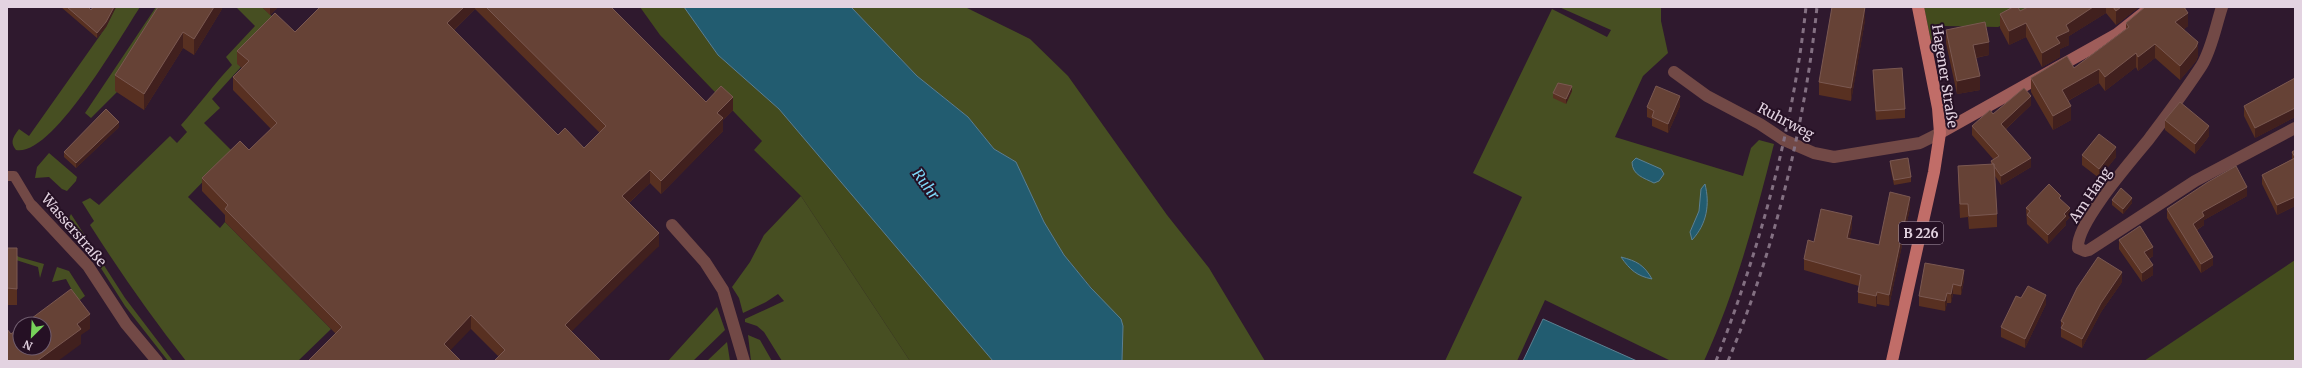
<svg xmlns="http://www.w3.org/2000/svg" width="2302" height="368" font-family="Merriweather,serif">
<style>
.green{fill:#474f22}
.forest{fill:#434b1d}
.water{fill:#225c70;stroke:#5c8092}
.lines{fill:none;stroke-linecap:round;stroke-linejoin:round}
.lane{stroke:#724946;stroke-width:10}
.street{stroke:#724946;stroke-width:12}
.secondary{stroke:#9f5d5a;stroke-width:12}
.primary{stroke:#c16d68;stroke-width:12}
.rail{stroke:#837082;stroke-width:3;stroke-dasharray:5 5;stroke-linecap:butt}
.wall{fill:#583021;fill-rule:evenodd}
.shaded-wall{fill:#41201e}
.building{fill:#664236;stroke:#7a5851}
.labels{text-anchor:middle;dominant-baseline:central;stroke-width:4;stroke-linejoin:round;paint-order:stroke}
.shield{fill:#251024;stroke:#aa98a8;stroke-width:1}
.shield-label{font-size:13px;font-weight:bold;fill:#e3d3e1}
.street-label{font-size:14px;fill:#e3d3e1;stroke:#251024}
.water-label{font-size:15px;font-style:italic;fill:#7dd7f8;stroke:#251024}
</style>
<rect width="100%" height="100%" fill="#2f192e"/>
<path class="green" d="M 116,7 L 140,7 C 122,34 52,158 16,150 C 9,142 14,136 19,129 L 29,136 L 106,27 Z
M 156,7 L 168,7 L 117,92 L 91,118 L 85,113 Z
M 236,7 L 262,7 L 277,21 L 238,64 L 241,67 L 212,99 L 220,108 L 204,123 L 238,157 L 222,162 L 188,197 L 220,228 L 225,222 L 331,329 L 298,361 L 186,361 C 152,318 120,272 90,225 L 94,221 L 82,202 L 90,198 L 99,205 L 170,136 L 177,143 L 187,132 L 181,125 C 199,105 214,84 232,65 L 226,57 L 255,26 Z
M 851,7 L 965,7 L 1030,39 L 1068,76 L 1167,215 L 1209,268 L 1265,361 L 1122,361 L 1123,326 L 1064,255 L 1044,222 L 1016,162 L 994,149 L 968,117 L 917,76 Z
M 1559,7 L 1661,7 L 1661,21 L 1668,53 L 1643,76 L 1615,137 L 1743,176 L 1751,148 L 1759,140 L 1774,144 C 1755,219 1736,291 1704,361 L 1671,361 L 1545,300 L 1517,361 L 1445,361 L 1522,197 L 1473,173 L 1552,9 L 1607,37 L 1611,30 Z
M 49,153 L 77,177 L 76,181 L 67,191 L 62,189 L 49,177 L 35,178 L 37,167 Z
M 801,196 L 910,361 L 782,361 L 764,332 L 757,326 L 745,322 L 745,319 L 784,301 L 778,294 L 766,302 L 743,313 L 739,298 L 732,287 L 750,262 L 764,235 Z
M 71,214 L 125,298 L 173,361 L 168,361 L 125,306 L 69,218 Z
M 7,249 L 19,257 L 44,264 L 40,278 L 38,267 L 16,260 Z
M 57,267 L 69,271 L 85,296 L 72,306 L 73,292 L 66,279 L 52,282 Z
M 717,307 L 725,330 L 693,361 L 668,361 Z
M 748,335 L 760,340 L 772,361 L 751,361 Z
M 727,342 L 730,361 L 707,361 Z"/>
<path class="forest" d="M 640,7 L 684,7 L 718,55 L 779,109 L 993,361 L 910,361 L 801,196 L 754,150 L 762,141 L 660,35 Z
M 1924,7 L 2042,7 L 1998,27 L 1944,26 L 1931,41 Z
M 2295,260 L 2295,361 L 2144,361 Z"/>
<path class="water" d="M 684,7 L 851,7 L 917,76 L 968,117 L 994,149 L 1016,162 L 1044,222 L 1064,255 L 1091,288 L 1121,319 L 1123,326 L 1122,361 L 993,361 L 779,109 L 718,55 Z
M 1636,158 L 1661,169 L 1664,174 L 1659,181 L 1654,183 C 1644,178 1632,175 1632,162 Z
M 1705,184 C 1710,204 1707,224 1692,240 L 1690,232 L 1699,211 L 1701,189 Z
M 1621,257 C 1637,261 1644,265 1652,279 C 1637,276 1630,270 1621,257 Z
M 1543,319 L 1637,361 L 1523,361 Z"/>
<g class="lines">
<path class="lane" d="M 7,176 L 14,176 L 32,206"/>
<path class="street" d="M 2222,7 C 2216,25 2212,48 2202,65 C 2186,90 2167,115 2149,139 C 2132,160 2076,223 2078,248 L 2085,251 L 2089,250 L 2195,181 L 2295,128
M 1674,72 L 1707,96 L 1760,124 L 1784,140 L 1814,153 L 1834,157 L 1920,143 L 1940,133
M 32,206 L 88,266 L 126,324 L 157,361
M 672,225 L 705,262 L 723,290 L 744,361"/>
<path class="secondary" d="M 1940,133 L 2117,34 L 2151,7"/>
<path class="primary" d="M 1892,361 L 1934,172 L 1940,133 L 1938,108 L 1918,7"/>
<path class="rail" d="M 1716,361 C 1760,248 1793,128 1806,7
M 1728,361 C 1774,252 1805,125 1817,7"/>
</g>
<path class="wall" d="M 61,7 L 88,7 L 91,10 L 106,27 L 97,38 Z
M 222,7 L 222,9 L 194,55 L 183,48 L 144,110 L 115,91 L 115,75 Z
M 262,7 L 278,7 L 270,15 Z
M 320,7 L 611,7 L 706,102 L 733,110 L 723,120 L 723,131 L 661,194 L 650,183 L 629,203 L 659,246 L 498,356 L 471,329 L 336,334 L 225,222 L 225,215 L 202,191 L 202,178 L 249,150 L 271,129 L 233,90 L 233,77 L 242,68 L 237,64 L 237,51 L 295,32 ZM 475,9 L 600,133 L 584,148 L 558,135 L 454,30 Z
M 2028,7 L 2139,7 L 2116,25 L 2106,13 L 2069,36 L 2069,45 L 2060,49 L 2060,57 L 2042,67 L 2026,37 L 2009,45 L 2000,28 L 2000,14 L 2020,11 Z
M 1865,20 L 1851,101 L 1819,95 L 1819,82 Z
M 2126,23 L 2188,26 L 2184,29 L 2198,56 L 2196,61 L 2180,80 L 2155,58 L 2138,71 L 2136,67 L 2105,91 L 2099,83 L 2068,101 L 2071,120 L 2053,130 L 2031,92 L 2031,78 L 2074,68 L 2126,29 Z
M 1946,30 L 1989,55 L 1976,58 L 1980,90 L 1957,94 L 1946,43 Z
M 1873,70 L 1905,109 L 1905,118 L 1876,120 L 1873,79 Z
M 2295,78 L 2295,117 L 2255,138 L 2244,116 L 2244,106 Z
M 1572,91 L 1566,104 L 1553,98 L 1553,93 Z
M 2031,105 L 2006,129 L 2031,167 L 2001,185 L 1995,176 L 1997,214 L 1997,227 L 1969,229 L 1968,217 L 1960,218 L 1958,180 L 1958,166 L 1991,165 L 1991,161 L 1994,160 L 1972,135 L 1972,126 L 1993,114 Z
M 1680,106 L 1668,133 L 1652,126 L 1652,119 L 1647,117 L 1647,107 Z
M 2165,120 L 2209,136 L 2195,154 L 2165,130 Z
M 119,127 L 76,168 L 64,157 L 64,152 Z
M 2295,150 L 2295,206 L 2277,215 L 2262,184 L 2262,175 L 2292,159 L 2292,152 Z
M 2082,155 L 2116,157 L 2099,178 L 2082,165 Z
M 1890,161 L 1911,177 L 1911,182 L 1894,185 L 1890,166 Z
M 2247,196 L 2204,220 L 2204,225 L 2197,230 L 2213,265 L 2201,273 L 2167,218 L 2167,209 Z
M 2061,200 L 2070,217 L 2066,221 L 2066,225 L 2048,244 L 2027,224 L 2026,208 Z
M 2112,200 L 2132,203 L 2123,214 L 2112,205 Z
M 1910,208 L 1889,306 L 1877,304 L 1876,307 L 1858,303 L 1858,292 L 1859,286 L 1804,270 L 1804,259 L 1814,242 L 1852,227 L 1849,239 L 1879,245 Z
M 2119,240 L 2153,256 L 2149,259 L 2153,275 L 2142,282 L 2119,249 Z
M 7,248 L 17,248 L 17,305 L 7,305 Z
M 1964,280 L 1961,295 L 1953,294 L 1951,303 L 1947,303 L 1945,311 L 1919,306 L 1919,296 Z
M 2122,282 L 2101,312 L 2082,348 L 2061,337 L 2061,321 Z
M 2021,298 L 2046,304 L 2025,348 L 2001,337 L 2001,327 Z"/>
<path class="shaded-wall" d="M 114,7 L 116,7 L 106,27 L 97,38 L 97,33 Z
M 214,7 L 222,7 L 222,9 L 194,55 L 194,39 Z
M 270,7 L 278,7 L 270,15 Z
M 464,7 L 475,7 L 475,9 L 447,36 L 447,23 Z
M 1865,7 L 1865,20 L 1851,101 L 1851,88 Z
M 2093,7 L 2106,7 L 2106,13 L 2069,36 L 2069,45 L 2060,49 L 2060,57 L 2042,67 L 2042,53 L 2056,37 L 2066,25 Z
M 2121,7 L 2139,7 L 2116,25 L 2116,11 Z
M 2188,13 L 2188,26 L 2175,36 L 2175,22 Z
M 2026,23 L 2026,37 L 2009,45 L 2009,31 Z
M 183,32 L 183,48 L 144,110 L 144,94 Z
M 1989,42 L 1989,55 L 1973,58 L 1973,45 Z
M 2198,42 L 2198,56 L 2196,61 L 2180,80 L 2180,66 Z
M 2155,44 L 2155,58 L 2138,71 L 2138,57 Z
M 2136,53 L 2136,67 L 2105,91 L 2105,77 Z
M 2099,69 L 2099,83 L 2062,104 L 2062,90 Z
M 1980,76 L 1980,90 L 1957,94 L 1957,81 Z
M 1572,86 L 1572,91 L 1566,104 L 1566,99 Z
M 1680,96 L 1680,106 L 1668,133 L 1668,124 Z
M 2031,96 L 2031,105 L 2001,133 L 2001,124 Z
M 733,97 L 733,110 L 723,120 L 723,131 L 661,194 L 661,181 L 717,113 Z
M 2071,106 L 2071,120 L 2053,130 L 2053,116 Z
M 2295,108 L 2295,117 L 2255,138 L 2255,128 Z
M 119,122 L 119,127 L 76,168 L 76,163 Z
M 2209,126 L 2209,136 L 2195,154 L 2195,144 Z
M 2116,147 L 2116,157 L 2099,178 L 2099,169 Z
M 2031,158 L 2031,167 L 2001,185 L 2001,176 Z
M 650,170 L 650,183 L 622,209 L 622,196 Z
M 2247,187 L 2247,196 L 2204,220 L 2204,225 L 2193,232 L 2193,224 L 2202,212 Z
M 1910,197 L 1910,208 L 1889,306 L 1889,295 Z
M 2295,197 L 2295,206 L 2277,215 L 2277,205 Z
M 2132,198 L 2132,203 L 2123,214 L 2123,209 Z
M 2070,208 L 2070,217 L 2066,221 L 2066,225 L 2048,244 L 2048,235 L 2064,214 Z
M 1852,216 L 1852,227 L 1847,250 L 1847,238 Z
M 659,233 L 659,246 L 565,338 L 565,325 Z
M 2153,247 L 2153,256 L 2144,261 L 2144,252 Z
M 2213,257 L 2213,265 L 2201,273 L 2201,264 Z
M 2153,265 L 2153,275 L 2142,282 L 2142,273 Z
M 1964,270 L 1964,280 L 1961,295 L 1961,286 Z
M 2122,272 L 2122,282 L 2101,312 L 2082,348 L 2082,339 L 2101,303 Z
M 1953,284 L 1953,294 L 1951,303 L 1951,294 Z
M 1877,292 L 1877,304 L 1876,307 L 1876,296 Z
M 1947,293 L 1947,303 L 1945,311 L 1945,301 Z
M 2046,295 L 2046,304 L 2025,348 L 2025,339 Z
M 90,314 L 90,329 L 81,335 L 81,344 L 58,361 L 37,361 L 77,324 Z
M 471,315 L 471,329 L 444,357 L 444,344 Z"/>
<path class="building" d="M 67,7 L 88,7 L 91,10 L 93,7 L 114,7 L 106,22 L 97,33 Z
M 158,7 L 214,7 L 194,39 L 183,32 L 144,94 L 115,75 Z
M 320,7 L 464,7 L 447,23 L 558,135 L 565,128 L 584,148 L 606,126 L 486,7 L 611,7 L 706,102 L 721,86 L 733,97 L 717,113 L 723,118 L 661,181 L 650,170 L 622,196 L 659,233 L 565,325 L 601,361 L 494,361 L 505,350 L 471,315 L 444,344 L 461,361 L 308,361 L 342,327 L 225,209 L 228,205 L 202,178 L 240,141 L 249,150 L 277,123 L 233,77 L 249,61 L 237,51 L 275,13 L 295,32 Z
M 1832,7 L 1865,7 L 1851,88 L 1819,82 Z
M 2013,7 L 2018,7 L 2020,11 L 2028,7 L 2093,7 L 2066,25 L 2069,31 L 2056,37 L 2060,43 L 2042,53 L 2026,23 L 2009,31 L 2000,14 Z
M 2113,7 L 2121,7 L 2116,11 Z
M 2145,7 L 2184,7 L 2188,13 L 2175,22 L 2198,42 L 2196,47 L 2180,66 L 2155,44 L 2138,57 L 2136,53 L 2105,77 L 2099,69 L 2062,90 L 2071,106 L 2053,116 L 2031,78 L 2067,56 L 2074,68 L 2129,27 L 2126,23 Z
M 1985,22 L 1989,42 L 1973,45 L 1980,76 L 1957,81 L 1946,30 Z
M 1902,68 L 1905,109 L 1876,111 L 1873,70 Z
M 2295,78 L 2295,108 L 2255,128 L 2244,106 Z
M 1558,83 L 1572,86 L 1566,99 L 1553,93 Z
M 1656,86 L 1680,96 L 1668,124 L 1652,117 L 1654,111 L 1647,107 Z
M 2024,88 L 2031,96 L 2001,124 L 2031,158 L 2001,176 L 1994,166 L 1994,164 L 1993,164 L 1991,161 L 1999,156 L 1972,126 L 1990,110 L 1993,114 Z
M 2180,102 L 2209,126 L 2195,144 L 2165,120 Z
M 106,109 L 119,122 L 76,163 L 64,152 Z
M 2099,134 L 2116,147 L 2099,169 L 2082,155 Z
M 2295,150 L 2295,157 L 2292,152 Z
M 1908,158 L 1911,177 L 1894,180 L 1890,161 Z
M 2295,158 L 2295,197 L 2277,205 L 2262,175 Z
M 1994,164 L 1997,214 L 1969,216 L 1968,204 L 1960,204 L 1958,166 Z
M 2236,166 L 2247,187 L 2202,212 L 2204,216 L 2193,224 L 2213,257 L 2201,264 L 2167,209 L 2208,182 Z
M 2049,184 L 2061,196 L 2059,198 L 2070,208 L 2064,214 L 2066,216 L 2048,235 L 2027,215 L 2030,211 L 2026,208 Z
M 2121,188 L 2132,198 L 2123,209 L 2112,200 Z
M 1890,192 L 1910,197 L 1889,295 L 1877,292 L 1876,296 L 1858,292 L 1861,275 L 1804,259 L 1808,240 L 1814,242 L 1821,209 L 1852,216 L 1847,238 L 1879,245 Z
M 2140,226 L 2153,247 L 2144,252 L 2153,265 L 2142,273 L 2119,240 Z
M 7,248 L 17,248 L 17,289 L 7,288 Z
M 2098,257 L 2122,272 L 2101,303 L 2082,339 L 2061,328 L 2064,323 L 2061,321 L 2077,288 Z
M 1925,263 L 1964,270 L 1961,286 L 1953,284 L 1951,294 L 1947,293 L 1945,301 L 1919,296 Z
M 2028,286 L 2046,295 L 2025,339 L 2001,327 L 2016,296 L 2021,298 Z
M 71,289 L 90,314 L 77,324 L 81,329 L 37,361 L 7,361 L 7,329 L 11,334 L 20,327 L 20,348 L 44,348 L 44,324 L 24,324 Z"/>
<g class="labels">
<rect class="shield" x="1899" y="222" width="44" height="22" rx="3"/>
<g class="shield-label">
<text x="1921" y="233">B 226</text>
</g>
<g class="street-label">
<text transform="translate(1945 76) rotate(81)">Hagener Straße</text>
<text transform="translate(1786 121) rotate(28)">Ruhrweg</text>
<text transform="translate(2090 195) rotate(-56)">Am Hang</text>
<text transform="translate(74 230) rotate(49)">Wasserstraße</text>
</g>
<g class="water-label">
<text transform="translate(926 184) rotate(53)">Ruhr</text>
</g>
</g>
<rect width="2302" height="368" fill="none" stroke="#e3d3e1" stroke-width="16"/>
<g transform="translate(32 336) rotate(204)"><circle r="19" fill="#251024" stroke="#715e70"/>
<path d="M0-3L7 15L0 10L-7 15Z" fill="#76d25a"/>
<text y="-6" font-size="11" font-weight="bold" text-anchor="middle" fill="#e3d3e1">N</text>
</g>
</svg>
